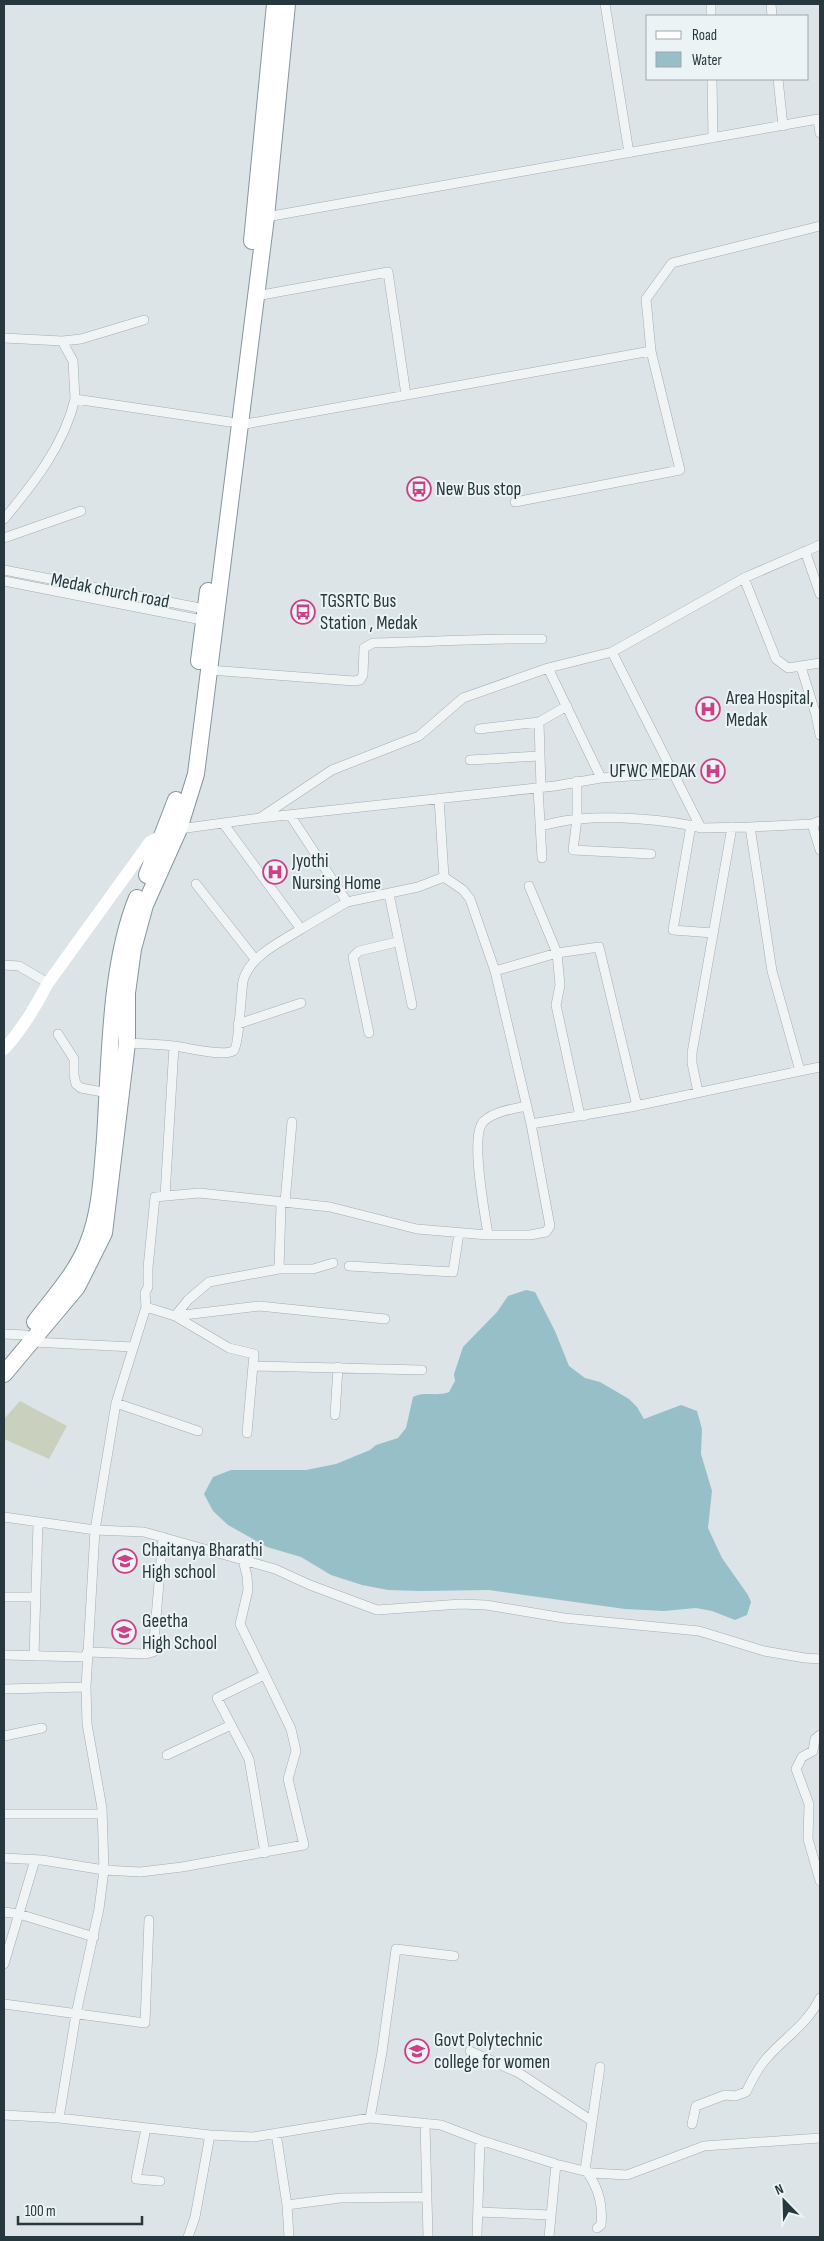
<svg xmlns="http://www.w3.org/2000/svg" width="824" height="2241" font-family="'Sofia Sans Condensed',sans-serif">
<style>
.green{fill:#c9d1be}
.water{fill:#97bfc8}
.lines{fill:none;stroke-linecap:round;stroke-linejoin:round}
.street-casing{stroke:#a2adb1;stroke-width:10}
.highway-casing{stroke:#84979e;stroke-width:18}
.street{stroke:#f0f4f5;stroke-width:9}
.secondary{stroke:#fff;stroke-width:12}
.highway{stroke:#fff;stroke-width:16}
.labels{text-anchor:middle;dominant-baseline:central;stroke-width:4;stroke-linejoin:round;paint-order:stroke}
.poi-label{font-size:19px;fill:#26373e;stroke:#ecf3f5;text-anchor:start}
.street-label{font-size:19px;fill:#26373e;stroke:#ecf3f5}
</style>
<rect width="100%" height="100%" fill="#dde4e7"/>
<path class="green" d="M 20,1401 L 67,1426 L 49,1459 L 4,1439 L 4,1419 Z"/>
<path class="water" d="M 526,1290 L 535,1292 L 555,1331 L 569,1366 L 585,1378 L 600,1382 L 629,1399 L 637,1407 L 644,1419 L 681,1405 L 697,1411 L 702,1429 L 701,1454 L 712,1491 L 708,1528 L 722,1558 L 748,1595 L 751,1602 L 747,1615 L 735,1620 L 712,1611 L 696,1608 L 664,1611 L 625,1609 L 489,1590 L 421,1591 L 388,1590 L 362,1585 L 331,1575 L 301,1557 L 267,1547 L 228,1525 L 213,1511 L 204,1494 L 213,1477 L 231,1470 L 306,1470 L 336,1464 L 370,1450 L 376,1445 L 398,1438 L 406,1428 L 413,1397 C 424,1391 436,1397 449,1392 L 455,1381 L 454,1374 L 463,1347 L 497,1312 L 508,1296 Z"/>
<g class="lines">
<g class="street-casing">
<path id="street" d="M 605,4 L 629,153
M 711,4 L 711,16
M 771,4 L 772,16
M 712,79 L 713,138
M 778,79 L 783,126
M 266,217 L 818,119 L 820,133
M 256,296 L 388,272 L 406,395
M 4,338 L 62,341 L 81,339 L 144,320
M 62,341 L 73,361 L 75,399 L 230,422
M 651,351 L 646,299 L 672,263 L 820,226
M 240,425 L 651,351 L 680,470 L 515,502
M 4,519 C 34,483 64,445 75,399
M 4,538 L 81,511
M 805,551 L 820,594
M 4,570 L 210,610
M 744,578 L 776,659 L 788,668 L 820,663
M 4,581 L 207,621
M 801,667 L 816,715 L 820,735
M 548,668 L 601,778
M 209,670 L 354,681 L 360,680 L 363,675 L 364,648 L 373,643 C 430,642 486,638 542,639
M 539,722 L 541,788
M 479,729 L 539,722 L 567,706
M 470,760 L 539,756
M 577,781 L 577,819 L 573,850 L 651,854
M 538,788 L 542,858
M 290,815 L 347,902
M 260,818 L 332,770 L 419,736 L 463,698 L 548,668 L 612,652 L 744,578 L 820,545
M 812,824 L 820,850
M 691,825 L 673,930 L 713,933
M 541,826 C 553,823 566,820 578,819 C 614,816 667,819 701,828 L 612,652
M 750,827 L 812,824 L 820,821
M 179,829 L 260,818 L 555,786 L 601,778 L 675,773
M 444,877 L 463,890 L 470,899 L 495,971 L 557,953 L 599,947 L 637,1106
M 196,884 L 255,959
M 529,886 L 557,953 L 560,985 L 556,1005 L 580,1116 L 584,1116
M 389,894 L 412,1005
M 301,929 L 347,902 L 418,887 L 444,877 L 439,798
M 4,965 L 19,966 L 48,983
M 238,1024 L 301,1003
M 369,1033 L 353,957 L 359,951 L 397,942
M 58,1034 L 74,1059 L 74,1075 L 76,1084 L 81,1088 L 108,1093
M 127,1043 C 142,1044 158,1044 173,1046 C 186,1047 222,1057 233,1051 C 239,1048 241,992 243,981 C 250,955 281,942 301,929 L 223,823
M 800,1071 L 820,1067
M 698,1092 L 692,1063 L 692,1053 L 732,827
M 531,1124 L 631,1107 L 800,1071 L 772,971 L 750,827 L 701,828
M 165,1196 L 174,1046
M 488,1235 C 485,1213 469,1134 484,1121 C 495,1111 513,1109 527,1106
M 349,1266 L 453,1272 L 459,1233
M 279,1269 L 313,1269 L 333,1263
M 146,1307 L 175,1316 L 259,1306 L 385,1319
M 4,1334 L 26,1335
M 32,1342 L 133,1347
M 254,1366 L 422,1370
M 116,1403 L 198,1431
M 335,1415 L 338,1367
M 247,1433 L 254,1354 L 229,1348 L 175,1316 L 188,1300 L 209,1282 L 279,1269 L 281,1205 L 285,1202 L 292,1122
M 4,1517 L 95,1530 L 86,1687 L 87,1724 L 102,1808 L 104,1870 L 99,1909 L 76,2014 L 59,2118 L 4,2115
M 243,1560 L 275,1569 L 310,1585 L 377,1610 L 461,1604 L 486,1605 L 564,1618 L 699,1631 L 764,1651 L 805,1658 L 820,1659
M 4,1597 L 34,1597
M 87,1652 L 146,1654 L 153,1652 L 163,1537
M 4,1655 L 87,1657
M 34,1656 L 38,1523
M 264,1675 L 217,1698 L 249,1759 L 265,1853
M 4,1689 L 86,1687
M 820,1735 L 815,1739 L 813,1751 L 802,1757 L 796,1769 L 809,1804 L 808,1839 L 820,1881
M 4,1736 L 42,1728
M 167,1755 L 231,1725
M 4,1814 L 102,1814
M 4,1858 L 42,1860 L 104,1870 L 140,1872 L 182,1867 L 304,1845 L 288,1779 L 296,1751 L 291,1729 L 240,1624 L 248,1590 L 247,1576 L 243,1560 L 144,1532 L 95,1530 L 116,1403 L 146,1307 L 145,1293 L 148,1287 L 148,1268 L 155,1197 L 199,1193 L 330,1207 L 417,1229 L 488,1235 L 530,1235 L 546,1232 L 550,1226 L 531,1124 L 495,971
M 4,1912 L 19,1914 L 94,1937
M 4,1964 L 35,1860
M 4,2004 L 145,2023 L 149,1920
M 470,2051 L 519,2073 L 592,2121
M 59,2118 L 210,2135 L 253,2137 L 370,2118 L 441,2125 L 480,2140 L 556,2164 L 592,2173 L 627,2175 L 704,2146 L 820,2138
M 370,2118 L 382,2052 L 396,1949 L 454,1956
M 425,2123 L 428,2237
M 692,2124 L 696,2106 L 725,2095 L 735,2096 L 746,2092 C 752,2080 757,2069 766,2059 C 785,2037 807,2025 820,1998
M 146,2128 L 136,2179 L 160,2181
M 276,2133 L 287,2205 L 289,2237
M 585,2170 L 600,2067
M 588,2173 C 599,2190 603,2205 601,2225 L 597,2228
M 287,2205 L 340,2198 L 427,2197
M 478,2212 L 550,2215
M 477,2235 L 480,2140
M 188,2237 L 195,2217 L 210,2135
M 549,2237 L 556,2164"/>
</g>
<g class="highway-casing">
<path id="highway" d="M 252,241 L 275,4
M 199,661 L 208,591
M 147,875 L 176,800
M 35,1322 C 54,1297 77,1272 88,1243 C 101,1211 102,1172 105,1138 C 110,1064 109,966 137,898
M 4,1374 L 77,1287 L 104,1233 L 127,1043 L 127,993 L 133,949 L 145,905 L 179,829 L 196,774 L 266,217 L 287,4"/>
</g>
<use href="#street" class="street"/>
<path class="secondary" d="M 4,1049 C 22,1030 36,1006 48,983 L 150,842 L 167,833"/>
<use href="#highway" class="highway"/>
</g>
<defs>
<g id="bus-ring" transform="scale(1.25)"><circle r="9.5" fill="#ecf3f5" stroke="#ce4085" stroke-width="1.5"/><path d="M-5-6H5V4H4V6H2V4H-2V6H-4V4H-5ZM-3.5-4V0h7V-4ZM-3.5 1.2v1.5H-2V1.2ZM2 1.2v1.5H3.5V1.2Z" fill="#ce4085"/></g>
<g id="hospital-ring" transform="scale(1.25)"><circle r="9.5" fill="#ecf3f5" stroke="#ce4085" stroke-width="1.5"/><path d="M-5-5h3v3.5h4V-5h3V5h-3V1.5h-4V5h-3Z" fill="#ce4085"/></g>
<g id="school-ring" transform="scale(1.25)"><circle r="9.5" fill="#ecf3f5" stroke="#ce4085" stroke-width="1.5"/><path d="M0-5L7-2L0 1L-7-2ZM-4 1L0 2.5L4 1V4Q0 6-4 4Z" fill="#ce4085"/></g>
<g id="university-ring" transform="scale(1.25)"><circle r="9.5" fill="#ecf3f5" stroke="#ce4085" stroke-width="1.5"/><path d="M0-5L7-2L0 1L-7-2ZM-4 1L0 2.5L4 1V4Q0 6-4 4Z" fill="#ce4085"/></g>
</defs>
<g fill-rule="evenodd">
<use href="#bus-ring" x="419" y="489"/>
<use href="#bus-ring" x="303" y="612"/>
<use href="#hospital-ring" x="708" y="709"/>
<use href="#hospital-ring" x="713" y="771"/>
<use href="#hospital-ring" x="275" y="872"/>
<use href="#school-ring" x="125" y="1561"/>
<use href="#school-ring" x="124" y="1632"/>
<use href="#university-ring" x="417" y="2051"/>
</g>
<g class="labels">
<g class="poi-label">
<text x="436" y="489">New Bus stop</text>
<text x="320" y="601">TGSRTC Bus<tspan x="320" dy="22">Station , Medak</tspan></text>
<text x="726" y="698">Area Hospital,<tspan x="726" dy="22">Medak</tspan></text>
<text x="696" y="771" text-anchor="end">UFWC MEDAK</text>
<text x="292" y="861">Jyothi<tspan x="292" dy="22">Nursing Home</tspan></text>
<text x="142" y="1550">Chaitanya Bharathi<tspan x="142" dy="22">High school</tspan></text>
<text x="142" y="1621">Geetha<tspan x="142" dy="22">High School</tspan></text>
<text x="434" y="2040">Govt Polytechnic<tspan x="434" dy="22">college for women</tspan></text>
</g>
<g class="street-label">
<text transform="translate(110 591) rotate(11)">Medak church road</text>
</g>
</g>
<rect width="824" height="2241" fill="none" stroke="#26373e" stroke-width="10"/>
<rect x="646" y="15" width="162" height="65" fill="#ecf3f5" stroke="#9da8ac"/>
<rect x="656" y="31" width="25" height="8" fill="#ffffff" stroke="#9da8ac"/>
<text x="692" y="40" font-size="15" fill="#26373e">Road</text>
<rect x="656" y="52" width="25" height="15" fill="#97bfc8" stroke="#9da8ac"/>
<text x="692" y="65" font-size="15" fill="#26373e">Water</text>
<g transform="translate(784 2201) rotate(337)" stroke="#ecf3f5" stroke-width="4" paint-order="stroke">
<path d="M0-4L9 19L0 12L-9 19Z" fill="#26373e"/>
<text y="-8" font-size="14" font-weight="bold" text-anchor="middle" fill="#26373e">N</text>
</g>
<path d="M18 2216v8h124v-8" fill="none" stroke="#26373e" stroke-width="2.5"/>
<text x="25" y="2216" font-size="15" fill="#26373e" stroke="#ecf3f5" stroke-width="4" paint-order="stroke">100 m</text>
</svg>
